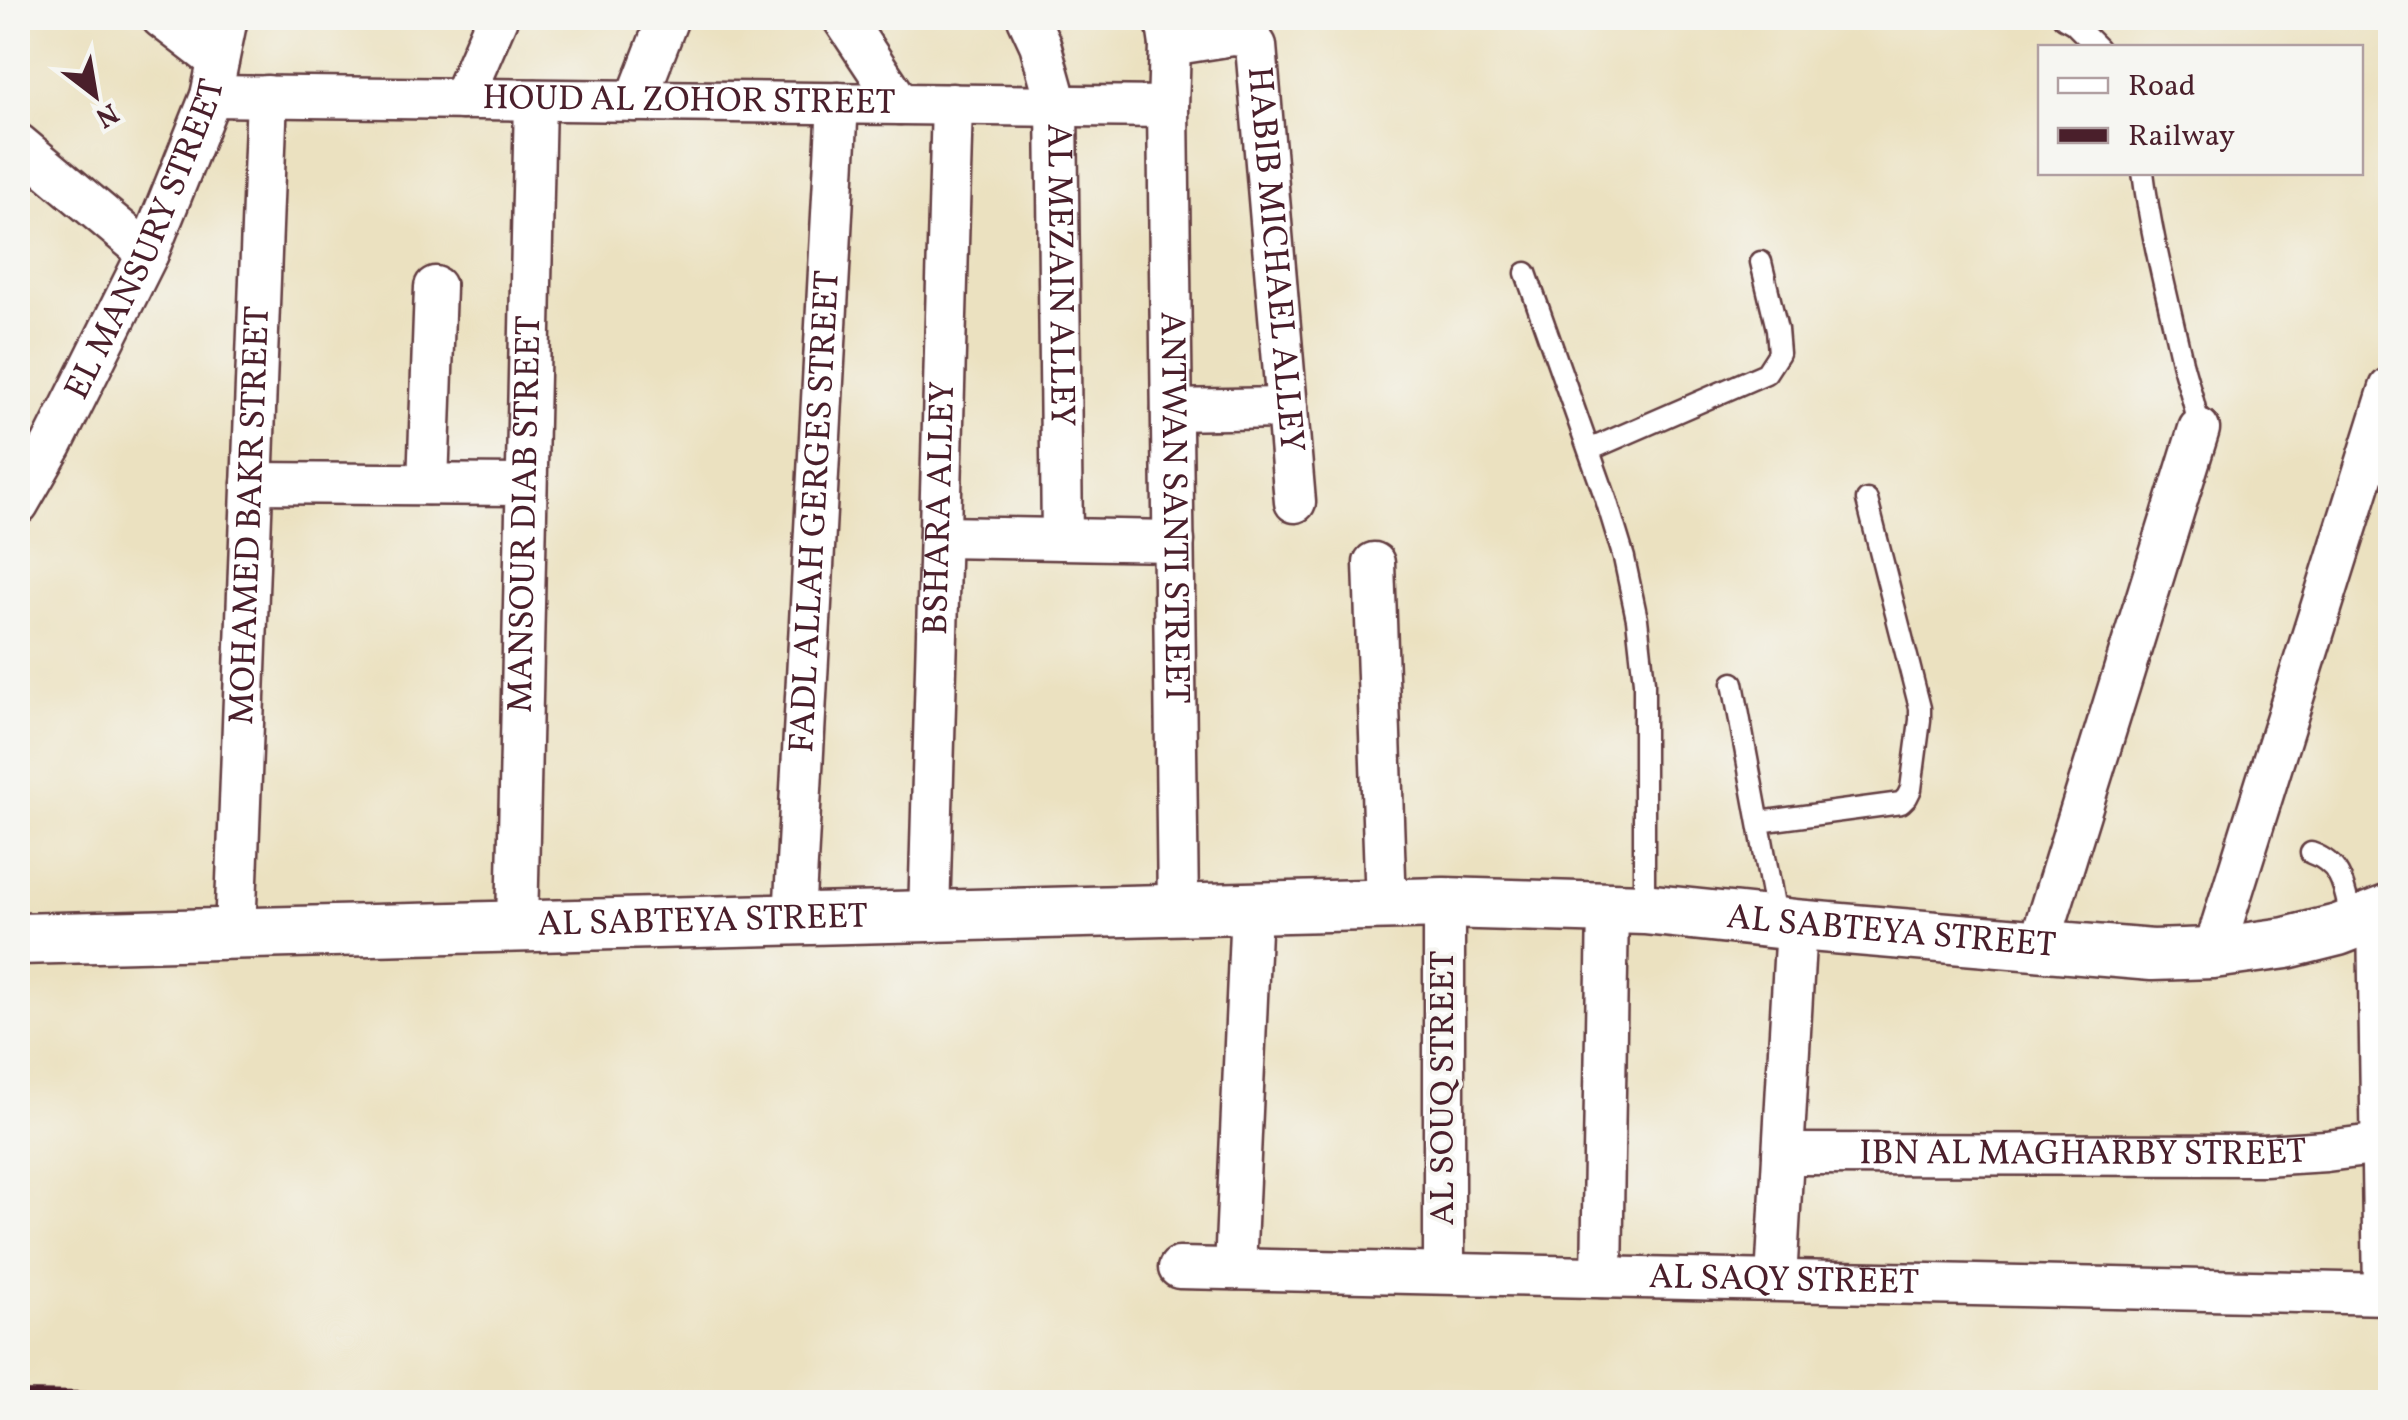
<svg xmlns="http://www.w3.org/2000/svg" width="2408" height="1420" font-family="Vollkorn,serif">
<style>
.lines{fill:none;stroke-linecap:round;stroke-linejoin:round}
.service-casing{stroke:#623c41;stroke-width:25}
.minor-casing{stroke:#623c41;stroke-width:45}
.tertiary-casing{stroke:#623c41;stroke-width:55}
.service{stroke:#fff;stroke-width:20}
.minor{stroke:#fff;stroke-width:40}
.tertiary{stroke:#fff;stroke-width:50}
.rail{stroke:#4a1f2b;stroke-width:8}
.labels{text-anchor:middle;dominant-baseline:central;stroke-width:8;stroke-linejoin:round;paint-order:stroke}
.street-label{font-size:35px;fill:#4a1f2b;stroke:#f6f6f2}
</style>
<rect width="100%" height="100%" fill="#f6f6f2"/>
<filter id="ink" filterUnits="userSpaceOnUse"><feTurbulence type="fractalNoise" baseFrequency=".01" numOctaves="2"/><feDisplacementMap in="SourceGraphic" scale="20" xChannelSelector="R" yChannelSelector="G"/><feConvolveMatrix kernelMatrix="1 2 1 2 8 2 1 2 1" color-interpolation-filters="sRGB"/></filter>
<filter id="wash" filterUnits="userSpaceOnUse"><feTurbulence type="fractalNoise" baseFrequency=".0048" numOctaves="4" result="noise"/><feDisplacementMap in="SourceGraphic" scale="40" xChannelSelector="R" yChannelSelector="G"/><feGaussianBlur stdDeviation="2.25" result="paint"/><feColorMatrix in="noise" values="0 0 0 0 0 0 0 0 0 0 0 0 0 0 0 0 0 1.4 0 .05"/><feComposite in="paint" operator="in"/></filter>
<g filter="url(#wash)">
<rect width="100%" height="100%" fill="#ebe1c0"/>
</g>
<g filter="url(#ink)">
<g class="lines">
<g class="service-casing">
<path id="service" d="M 2064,18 L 2073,23 L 2098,48
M 2143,172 C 2151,236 2168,299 2182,362 C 2188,385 2196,406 2199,429
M 1526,273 L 1606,499 L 1624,558 L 1637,619 L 1644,682 L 1644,907
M 1589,450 L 1766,373 L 1779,353 L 1777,329 L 1761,262
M 1733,683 L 1777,921
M 1759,822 L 1901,803 L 1907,797 L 1911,789 L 1920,720 L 1920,708 L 1867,500
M 2311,853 C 2345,865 2344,891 2352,922"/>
</g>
<g class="minor-casing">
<g id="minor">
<path d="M 162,18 L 218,61"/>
<path d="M 843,18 L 900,104"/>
<path id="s1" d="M 1028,18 L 1040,44 L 1057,105 L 1062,538"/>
<path id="s2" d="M 1166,18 L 1170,45 L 1168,107 L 1178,910"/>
<path id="s3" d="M 1170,45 L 1233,35 L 1247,37 L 1256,46 L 1295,502"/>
<path id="s4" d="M 211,96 L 1168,107"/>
<path d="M 462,99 L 497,18"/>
<path d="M 636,101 L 668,18"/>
<path d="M 18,144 L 148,253"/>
<path d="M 1172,410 L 1287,408"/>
<path d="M 252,483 L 526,485"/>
<path d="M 428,484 L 435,287"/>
<path id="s5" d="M 18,504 L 52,445 L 148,253 L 211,96 L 227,18"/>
<path d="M 940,537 L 1174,541"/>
<path d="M 1374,563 L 1386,905"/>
<path d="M 1444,903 L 1444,1273"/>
<path id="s6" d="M 929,916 L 952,104"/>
<path d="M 2378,916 L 2384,1293"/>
<path id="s7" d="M 794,919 L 838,103"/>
<path id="s8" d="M 517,926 L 535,100"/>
<path id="s9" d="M 235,933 L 267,96"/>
<path d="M 2039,945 L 2199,429"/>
<path d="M 2213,953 L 2390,388"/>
<path id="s10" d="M 1783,1154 L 2264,1155 L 2326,1151 L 2390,1143"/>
<path id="s11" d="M 1179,1268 L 2390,1294"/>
<path d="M 1235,1269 L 1251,908"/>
<path d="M 1602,1277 L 1608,907"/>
<path d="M 1776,1280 L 1796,925"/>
</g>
</g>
<g class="tertiary-casing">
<g id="tertiary">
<path id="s12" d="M 18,939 L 1444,903 L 1644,909 L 1796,925 L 2152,955 L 2213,953 L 2286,943 L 2338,930 L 2390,910"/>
</g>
</g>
<use href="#service" class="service"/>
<use href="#minor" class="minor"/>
<use href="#tertiary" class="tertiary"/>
<path class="rail" d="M 18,1394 L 604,1402"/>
</g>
</g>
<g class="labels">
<g class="street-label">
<text stroke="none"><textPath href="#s4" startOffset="478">HOUD AL ZOHOR STREET</textPath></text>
<text stroke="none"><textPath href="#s5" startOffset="295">EL MANSURY STREET</textPath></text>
<text stroke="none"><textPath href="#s3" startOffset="305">HABIB MICHAEL ALLEY</textPath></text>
<text stroke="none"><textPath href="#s1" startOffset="262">AL MEZAIN ALLEY</textPath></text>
<text stroke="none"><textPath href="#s2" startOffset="490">ANTWAN SANTI STREET</textPath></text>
<text stroke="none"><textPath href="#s6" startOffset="408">BSHARA ALLEY</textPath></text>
<text stroke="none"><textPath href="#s7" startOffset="408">FADL ALLAH GERGES STREET</textPath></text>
<text stroke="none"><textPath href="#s8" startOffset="412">MANSOUR DIAB STREET</textPath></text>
<text stroke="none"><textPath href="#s9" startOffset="418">MOHAMED BAKR STREET</textPath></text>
<text stroke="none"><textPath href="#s12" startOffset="685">AL SABTEYA STREET</textPath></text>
<text stroke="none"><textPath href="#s12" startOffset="1875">AL SABTEYA STREET</textPath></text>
<text transform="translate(1444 1088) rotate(-90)">AL SOUQ STREET</text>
<text stroke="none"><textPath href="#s10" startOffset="300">IBN AL MAGHARBY STREET</textPath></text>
<text stroke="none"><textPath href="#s11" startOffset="605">AL SAQY STREET</textPath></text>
</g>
</g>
<rect width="2408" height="1420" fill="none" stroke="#f6f6f2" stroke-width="60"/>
<rect x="2038" y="45" width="325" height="130" fill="#f6f6f2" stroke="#b1a0a2" stroke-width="2.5"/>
<rect x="2058" y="78" width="50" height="15" fill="#ffffff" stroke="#b1a0a2" stroke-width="2.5"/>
<text x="2128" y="95" font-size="30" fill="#4a1f2b">Road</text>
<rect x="2058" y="128" width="50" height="15" fill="#4a1f2b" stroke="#b1a0a2" stroke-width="2.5"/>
<text x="2128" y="145" font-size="30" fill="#4a1f2b">Railway</text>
<g transform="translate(95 95) rotate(149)" stroke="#f6f6f2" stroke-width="8" paint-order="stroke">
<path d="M0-8L18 38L0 25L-18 38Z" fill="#4a1f2b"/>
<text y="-15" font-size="28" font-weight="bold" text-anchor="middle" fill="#4a1f2b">N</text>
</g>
</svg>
